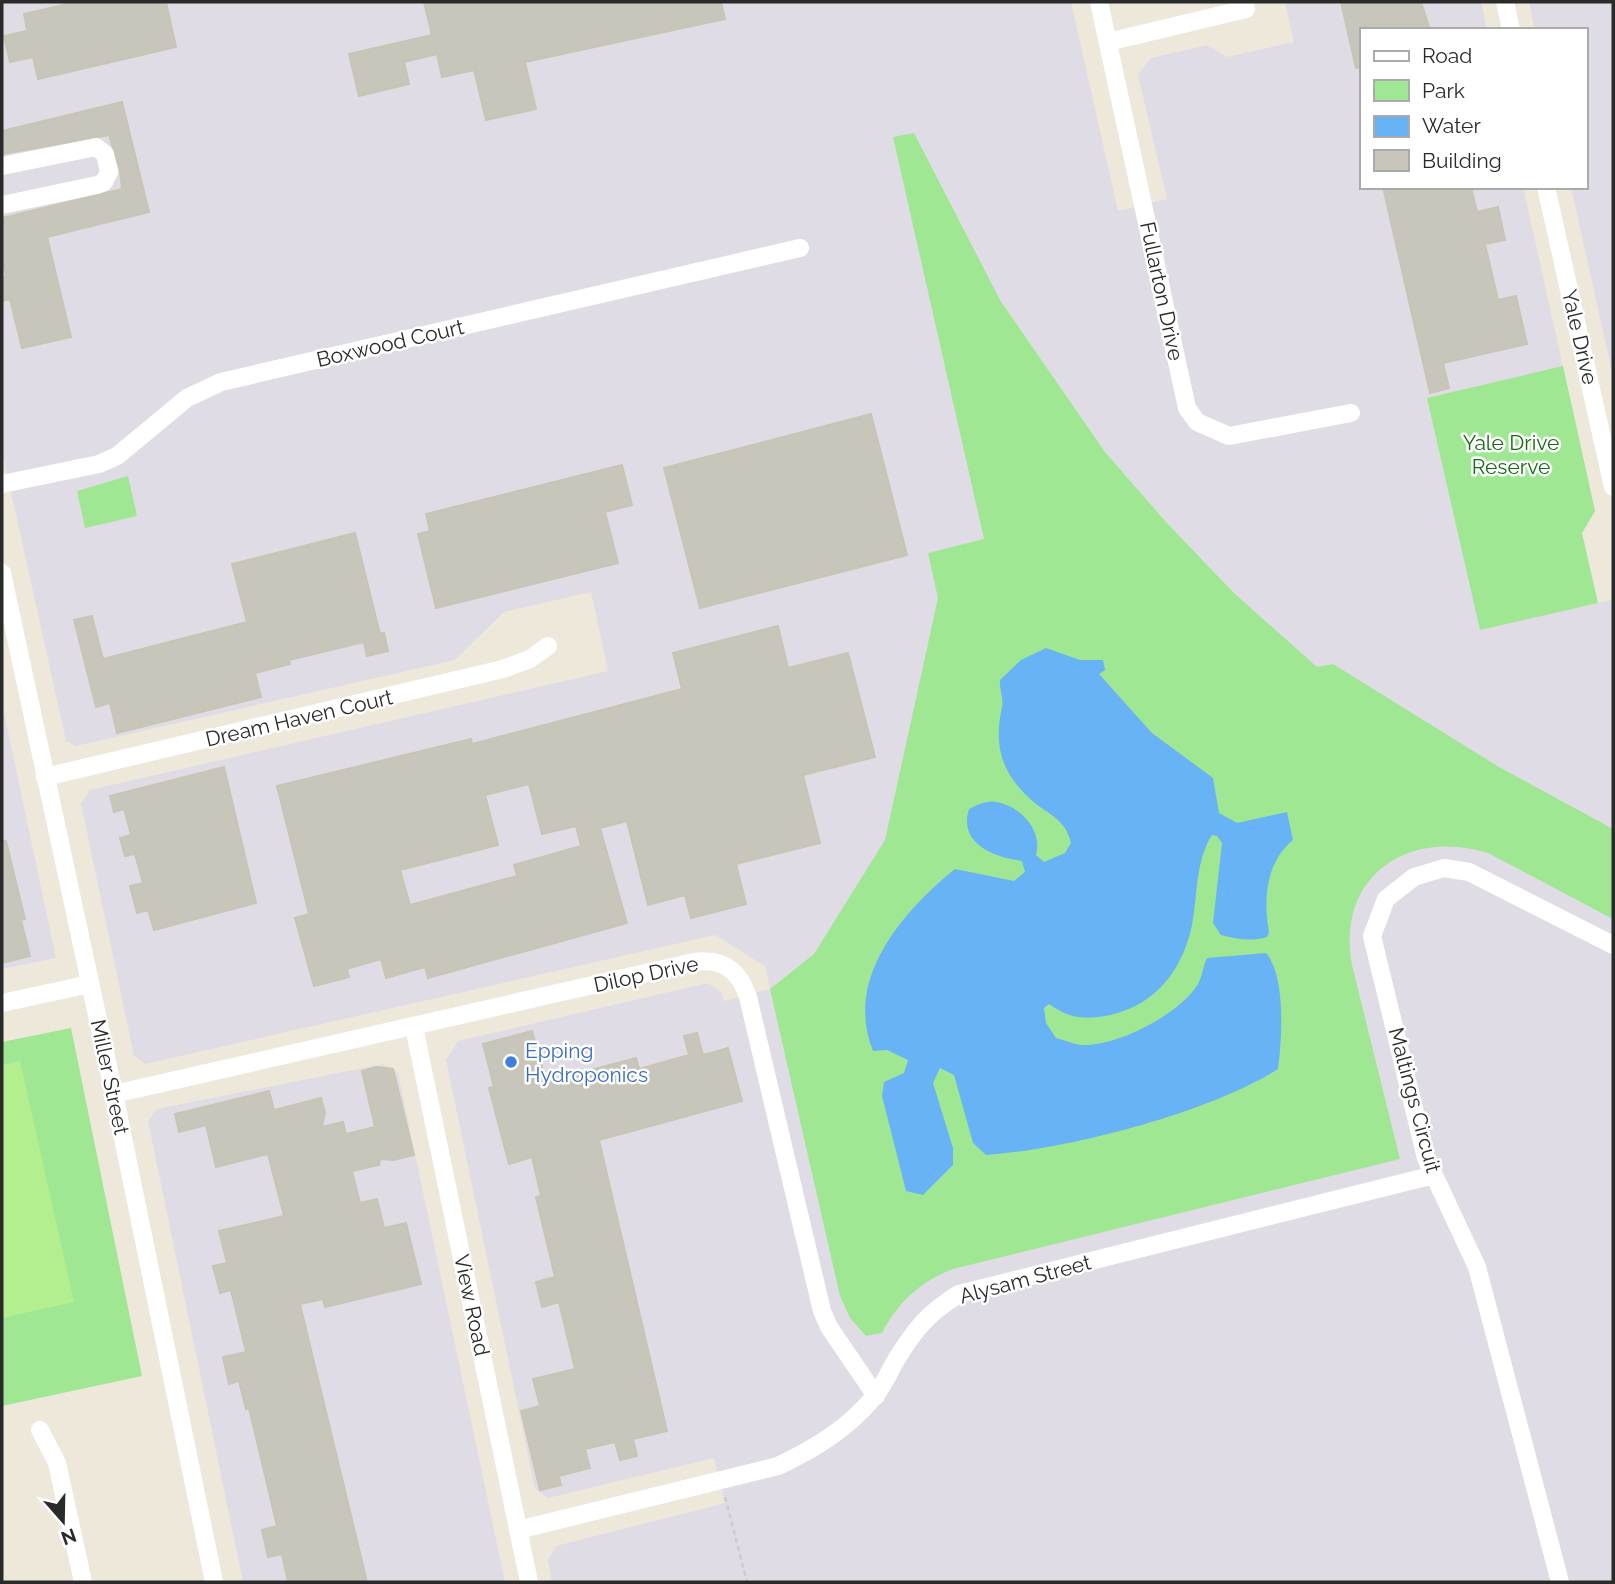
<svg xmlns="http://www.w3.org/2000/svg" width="1615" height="1584" font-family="Raleway,sans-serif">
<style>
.industrial{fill:#e0dce5;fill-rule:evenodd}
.green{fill:#9fe793}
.pitch{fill:#b3ef8e}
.water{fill:#67b3f6}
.building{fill:#c8c5ba;stroke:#c8c5b4;stroke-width:2;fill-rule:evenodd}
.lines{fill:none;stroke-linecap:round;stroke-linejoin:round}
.path{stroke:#ccc;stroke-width:2.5;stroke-dasharray:5 3.5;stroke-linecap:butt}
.minor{stroke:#fff;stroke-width:18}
.shop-dot{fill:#3f7fe0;stroke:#fff;stroke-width:2.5}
.labels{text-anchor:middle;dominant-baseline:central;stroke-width:5;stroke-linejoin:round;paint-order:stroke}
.street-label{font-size:21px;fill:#2a2a2a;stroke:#fff}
.park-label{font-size:21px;fill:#166b15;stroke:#fff}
.shop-label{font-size:21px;fill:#366cbe;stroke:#fff;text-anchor:start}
</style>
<rect width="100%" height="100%" fill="#ede8da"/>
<path class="industrial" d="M 2,2 L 1071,2 L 1118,211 L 1167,199 L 1138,75 L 1151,58 L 1207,45 L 1227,57 L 1294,42 L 1285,2 L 1481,2 L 1487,30 L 1361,30 L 1361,187 L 1523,187 L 1595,511 L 1582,533 L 1597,603 L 1613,600 L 1613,1582 L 552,1582 L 548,1560 L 556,1546 L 725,1503 L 714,1458 L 548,1498 L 535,1489 L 446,1060 L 458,1041 L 708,983 L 722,993 L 724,1001 L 770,989 L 765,966 L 715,935 L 145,1064 L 134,1056 L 81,804 L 90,790 L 608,671 L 591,592 L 504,612 L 455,660 L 76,746 L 66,741 L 2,451 ZM 1000,300 L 1105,452 L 1166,522 L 1234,593 L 1316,667 L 937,329 Z
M 1529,2 L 1613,2 L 1613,376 L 1571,187 L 1585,187 L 1585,30 L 1535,30 Z
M 2,703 L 56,958 L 2,969 Z
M 383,1064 L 398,1073 L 505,1582 L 243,1582 L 148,1121 L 157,1109 Z"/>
<path class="green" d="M 914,133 L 1000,300 L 1105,452 L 1166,522 L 1234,593 L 1317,667 L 1333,664 L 1499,767 L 1613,829 L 1613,919 L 1488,853 C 1407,828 1336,877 1352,965 L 1400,1159 L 953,1269 C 921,1281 898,1302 882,1333 L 866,1336 L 850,1318 L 840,1296 L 770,989 L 814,954 L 885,840 L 938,598 L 928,553 L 984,539 L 893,137 Z
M 1563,366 L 1595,511 L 1582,533 L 1598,603 L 1480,630 L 1427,398 Z
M 128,476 L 137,516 L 85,528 L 77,491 Z
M 71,1028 L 142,1376 L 2,1406 L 2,1042 Z"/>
<path class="pitch" d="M 20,1061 L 74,1302 L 2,1318 L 2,1065 Z"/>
<path class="water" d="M 1046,648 L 1080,660 L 1103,660 L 1105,670 L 1099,674 L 1152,733 L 1213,778 L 1219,813 L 1237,823 L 1287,812 L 1293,840 C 1266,862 1263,899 1269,932 L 1267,937 C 1251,942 1237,939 1221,935 L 1213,923 L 1222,843 L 1217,836 L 1212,835 C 1195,862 1198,894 1192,925 C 1183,969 1156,1005 1110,1015 C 1085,1020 1070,1019 1049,1004 L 1044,1008 L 1046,1023 L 1056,1038 C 1065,1040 1075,1045 1083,1045 C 1118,1046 1180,1014 1198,984 C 1202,977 1203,966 1207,958 L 1266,953 C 1286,976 1282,1039 1278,1069 C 1208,1113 1069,1149 986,1155 L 973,1143 L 954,1075 L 940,1068 L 933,1083 L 953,1148 L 953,1165 L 923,1195 L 906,1191 L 882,1096 L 884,1082 L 904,1073 L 908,1060 L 887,1050 L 873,1051 C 844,979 902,912 955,869 L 1014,881 L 1025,872 L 1022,861 C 994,857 958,844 969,809 C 977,805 987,800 996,802 C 1021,806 1043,831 1036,855 L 1044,862 L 1065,853 L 1071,843 C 1066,821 1052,816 1036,804 C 1002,776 993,747 1002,707 C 1004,699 999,689 1000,680 L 1021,660 Z"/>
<path class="building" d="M 76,2 L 166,2 L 176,47 L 38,79 L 33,57 L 10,62 L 4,36 L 27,31 L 24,14 Z
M 424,2 L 721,2 L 725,19 L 525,62 L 536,109 L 486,120 L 474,70 L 442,77 L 437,54 L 404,62 L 409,84 L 359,96 L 349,54 L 432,35 Z
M 1341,2 L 1421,2 L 1430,30 L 1361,30 L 1361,67 L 1356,68 Z
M 122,102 L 149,212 L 47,237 L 71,337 L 22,348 L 10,299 L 2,301 L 2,277 L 6,276 L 2,259 L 2,218 L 122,189 L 120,170 L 109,135 L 2,154 L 2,131 Z
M 1383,187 L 1471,187 L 1477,212 L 1498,207 L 1505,240 L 1485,244 L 1498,300 L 1516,296 L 1527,344 L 1443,363 L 1449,388 L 1430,393 Z
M 871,414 L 907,555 L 700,608 L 664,468 Z
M 622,465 L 632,505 L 605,512 L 618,563 L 436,608 L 418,534 L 430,531 L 426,514 Z
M 355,533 L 380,634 L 384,633 L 388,651 L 367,656 L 364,642 L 289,660 L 290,664 L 255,673 L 261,697 L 117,733 L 110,703 L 96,707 L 74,620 L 92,616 L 103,659 L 247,622 L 232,564 Z
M 778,626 L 788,668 L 848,653 L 875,757 L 803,775 L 820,843 L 736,864 L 746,904 L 691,918 L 685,895 L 648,905 L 627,821 L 600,828 L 627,923 L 428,978 L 425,967 L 386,978 L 381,959 L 347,969 L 349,977 L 314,986 L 295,918 L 309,914 L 277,786 L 471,739 L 472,744 L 682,689 L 673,653 ZM 529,784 L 542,834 L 576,826 L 581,846 L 514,865 L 517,876 L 410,905 L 400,870 L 498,845 L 485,795 Z
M 224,767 L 256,903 L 154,930 L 148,910 L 137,913 L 130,886 L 143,883 L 135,854 L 125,856 L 120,838 L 131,835 L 124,809 L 114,812 L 110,796 Z
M 2,841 L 6,841 L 25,919 L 21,920 L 30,956 L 2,963 Z
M 532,1031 L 546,1082 L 636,1058 L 639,1069 L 689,1055 L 684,1036 L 697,1033 L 703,1055 L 728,1048 L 742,1101 L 599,1140 L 667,1431 L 633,1439 L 637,1456 L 620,1460 L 615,1442 L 585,1449 L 590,1468 L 559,1476 L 561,1485 L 540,1490 L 521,1411 L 540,1406 L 533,1379 L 575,1369 L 559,1302 L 542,1307 L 536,1282 L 555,1277 L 536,1197 L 541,1196 L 532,1157 L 509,1164 L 489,1088 L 494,1087 L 483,1044 Z
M 376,1067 L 393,1069 L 414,1155 L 393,1160 L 380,1159 L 379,1165 L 352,1171 L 360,1203 L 377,1199 L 384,1228 L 406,1223 L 421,1284 L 325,1307 L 323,1299 L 300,1304 L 367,1582 L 288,1582 L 282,1554 L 268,1557 L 262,1530 L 277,1526 L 249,1408 L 246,1409 L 239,1381 L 229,1384 L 223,1357 L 246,1352 L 231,1290 L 220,1293 L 213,1266 L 227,1263 L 219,1231 L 284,1216 L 268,1154 L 216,1167 L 206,1125 L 179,1132 L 175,1114 L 269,1091 L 274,1110 L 321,1098 L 325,1112 L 322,1127 L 343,1122 L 346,1134 L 375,1127 L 362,1071 Z"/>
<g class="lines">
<path class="path" d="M 725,1497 L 747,1582"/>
<path class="minor" d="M 1099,2 L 1187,408 L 1197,422 L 1229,436 L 1351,413
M 1505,2 L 1511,30
M 1108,42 L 1246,9
M 2,166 L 96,147 L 105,154 L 109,172 L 104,182 L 97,185 L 2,205
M 1546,187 L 1613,487
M 2,484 L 99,464 L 117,456 L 187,398 L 221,382 L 800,248
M 2,573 L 114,1094 L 214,1582
M 45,777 L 503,669 L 530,659 L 548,646
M 2,1003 L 90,984
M 414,1027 L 529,1582
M 114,1094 L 694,962 C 723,958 739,970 748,997 L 822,1311 L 829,1327 L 876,1396
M 40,1430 L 57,1463 L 83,1582
M 518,1530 L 778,1466 C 816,1448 847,1429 874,1397 C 883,1387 889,1372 896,1360 C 915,1329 928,1313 959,1294 L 1434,1175
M 1560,1582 L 1477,1267 L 1426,1158 L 1372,936 L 1386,899 L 1414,877 L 1444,868 L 1469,872 L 1613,945"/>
</g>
<circle class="shop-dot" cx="511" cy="1062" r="7"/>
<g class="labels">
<g class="street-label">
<text transform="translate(1162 291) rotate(78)">Fullarton Drive</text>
<text transform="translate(1580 337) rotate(77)">Yale Drive</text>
<text transform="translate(390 343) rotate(-13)">Boxwood Court</text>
<text transform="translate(299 718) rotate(-13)">Dream Haven Court</text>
<text transform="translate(646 974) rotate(-12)">Dilop Drive</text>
<text transform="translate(110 1077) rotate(78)">Miller Street</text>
<text transform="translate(1415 1100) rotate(75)">Maltings Circuit</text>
<text transform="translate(1025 1279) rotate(-15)">Alysam Street</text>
<text transform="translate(472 1305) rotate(78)">View Road</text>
</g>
<g class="park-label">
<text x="1511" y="442">Yale Drive<tspan x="1511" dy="24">Reserve</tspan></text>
</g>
<g class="shop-label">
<text x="525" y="1050">Epping<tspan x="525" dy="24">Hydroponics</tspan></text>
</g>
</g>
<rect width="1615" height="1584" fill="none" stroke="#2a2a2a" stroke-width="7"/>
<rect x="1360" y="28" width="228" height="161" fill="#ffffff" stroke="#aaaaaa" stroke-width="2"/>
<rect x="1374" y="51" width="35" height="10" fill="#ffffff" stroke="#aaaaaa" stroke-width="2"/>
<text x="1422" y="63" font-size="21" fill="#2a2a2a">Road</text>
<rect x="1374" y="80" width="35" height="21" fill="#9fe793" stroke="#aaaaaa" stroke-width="2"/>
<text x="1422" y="98" font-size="21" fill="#2a2a2a">Park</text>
<rect x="1374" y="116" width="35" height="21" fill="#67b3f6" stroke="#aaaaaa" stroke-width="2"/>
<text x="1422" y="133" font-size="21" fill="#2a2a2a">Water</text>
<rect x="1374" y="150" width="35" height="21" fill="#c8c5ba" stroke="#aaaaaa" stroke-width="2"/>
<text x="1422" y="168" font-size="21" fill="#2a2a2a">Building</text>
<g transform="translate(63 1521) rotate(160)" stroke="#ffffff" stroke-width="5" paint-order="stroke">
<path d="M0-5L12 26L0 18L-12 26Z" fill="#2a2a2a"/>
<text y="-10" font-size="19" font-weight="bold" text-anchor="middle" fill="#2a2a2a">N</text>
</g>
</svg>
